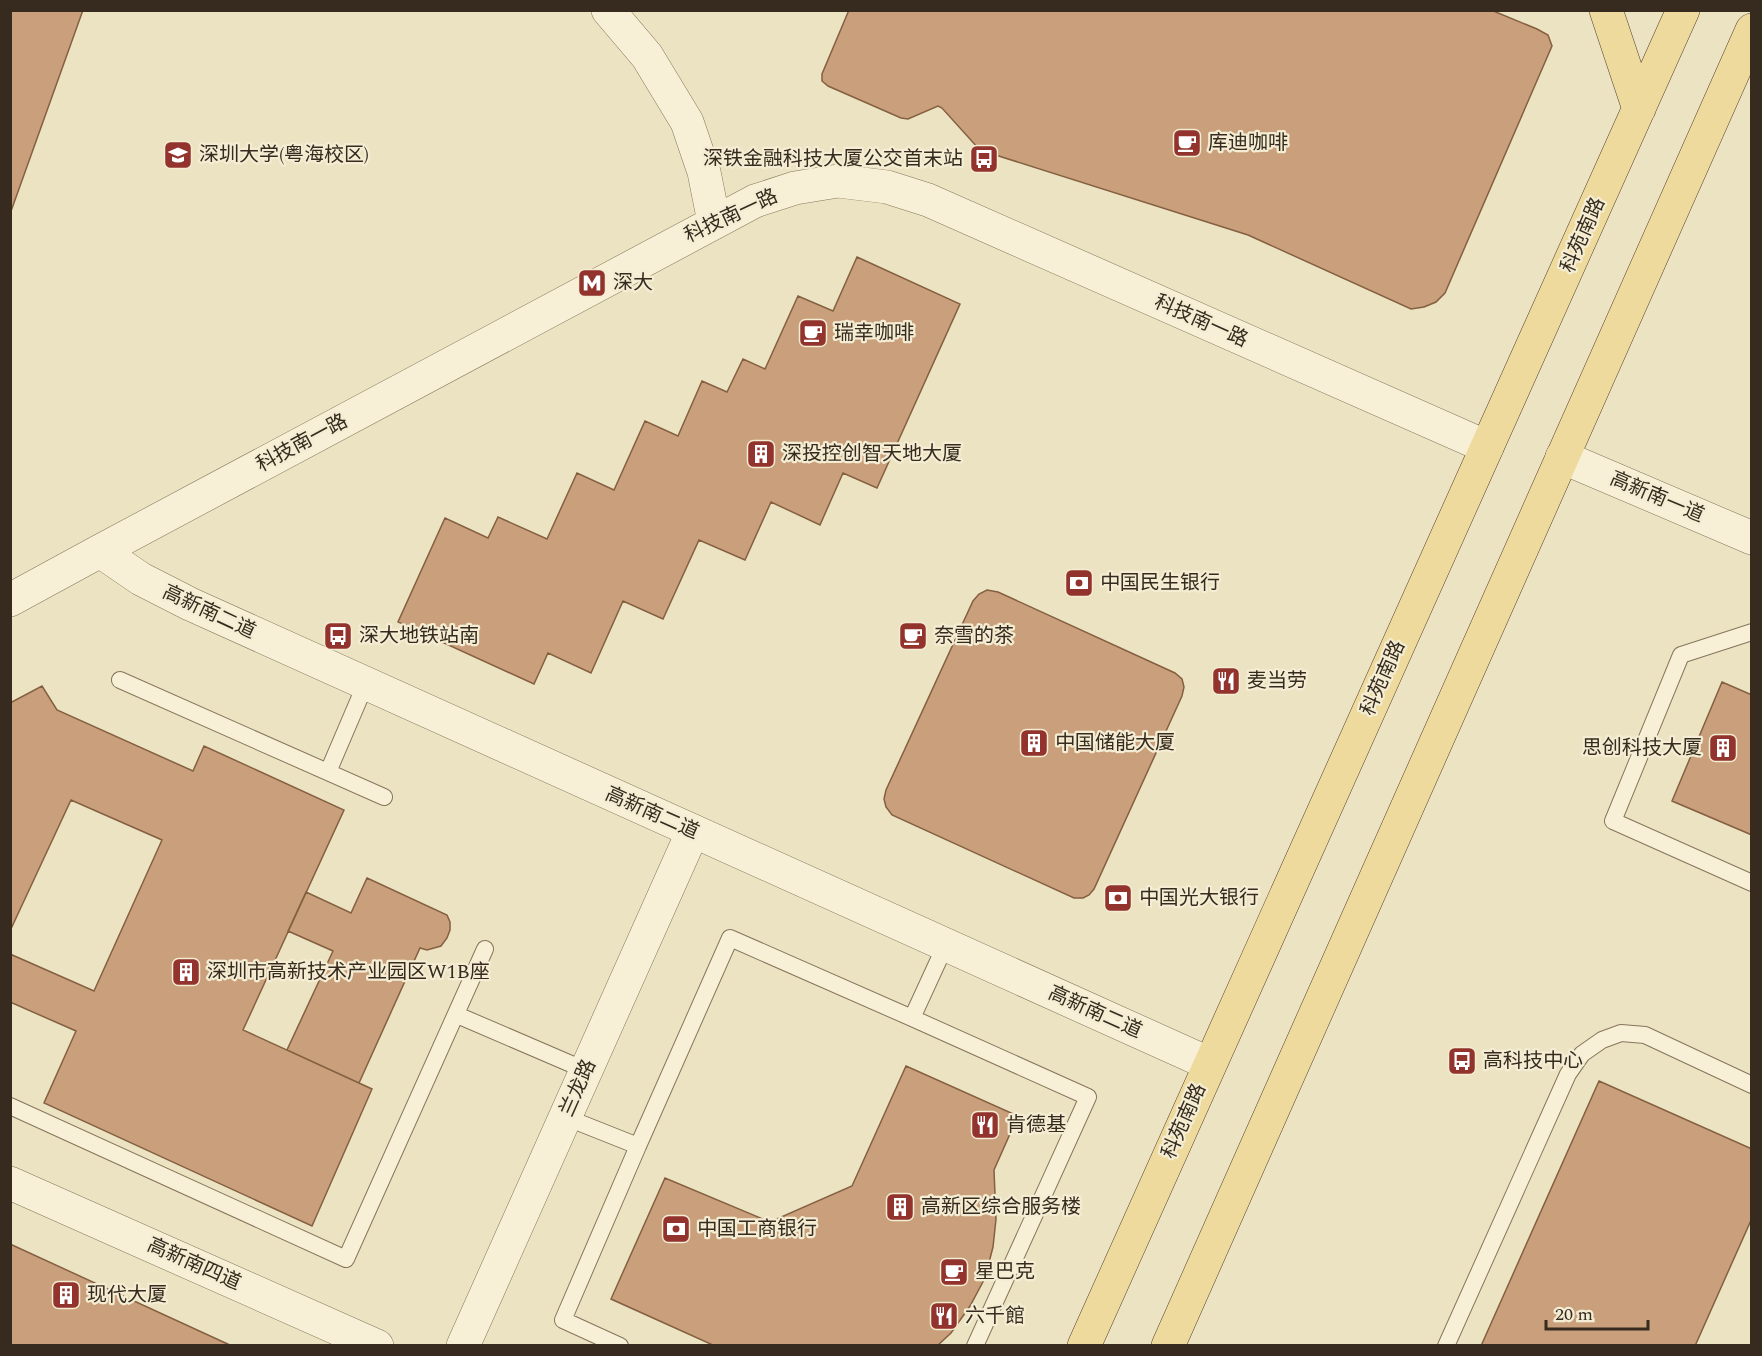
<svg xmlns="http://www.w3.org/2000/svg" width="1762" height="1356" font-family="Spectral,'Noto Sans SC',serif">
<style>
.building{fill:#c9a07b;stroke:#846041;stroke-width:1.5}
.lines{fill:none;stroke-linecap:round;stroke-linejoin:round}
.service-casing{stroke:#86755b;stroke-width:18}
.minor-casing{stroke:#86755b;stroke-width:34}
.tertiary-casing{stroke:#86755b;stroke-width:34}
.primary-casing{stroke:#54422f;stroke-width:34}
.service{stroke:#f7f0d6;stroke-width:16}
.minor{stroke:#f7f0d6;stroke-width:33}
.tertiary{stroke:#f7f0d6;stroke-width:33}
.primary{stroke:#eeda9c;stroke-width:33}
.labels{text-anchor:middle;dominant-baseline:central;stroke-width:4.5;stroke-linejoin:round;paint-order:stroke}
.poi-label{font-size:20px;fill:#362b1e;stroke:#f4edd3;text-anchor:start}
.street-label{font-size:20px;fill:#362b1e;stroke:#f4edd3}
</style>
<rect width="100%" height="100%" fill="#ece3c3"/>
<path class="building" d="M 10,10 L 83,10 L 10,214 Z
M 849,10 L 1491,10 L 1537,29 L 1548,35 L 1552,46 L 1445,293 L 1436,302 L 1424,307 L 1411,309 L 1248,235 L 983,151 L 978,148 L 942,108 L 938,106 L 908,119 L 901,118 L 828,86 L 822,81 L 822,74 Z
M 857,257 L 960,304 L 877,488 L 843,473 L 820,525 L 771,502 L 745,560 L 699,540 L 663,619 L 623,601 L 591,673 L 548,653 L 534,684 L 398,622 L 445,518 L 488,538 L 498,517 L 547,539 L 577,473 L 614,490 L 645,421 L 678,436 L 702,381 L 727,392 L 743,359 L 765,369 L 798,296 L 833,311 Z
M 987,590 L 998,592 L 1175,673 L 1182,679 L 1184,687 L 1182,696 L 1094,889 L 1089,895 L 1083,898 L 1074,898 L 892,815 L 886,807 L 884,799 L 886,790 L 973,601 L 979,594 Z
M 1722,682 L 1752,695 L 1752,835 L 1672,801 Z
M 42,686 L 57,710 L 193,771 L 204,746 L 344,810 L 243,1030 L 372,1089 L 312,1226 L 44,1103 L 76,1031 L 10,1002 L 10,954 L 94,991 L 162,840 L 71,800 L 10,931 L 10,703 Z
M 367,878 L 447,915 L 450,922 L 450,930 L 447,938 L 441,946 L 427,950 L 420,948 L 359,1083 L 287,1050 L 333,951 L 288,931 L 306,892 L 351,913 Z
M 906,1066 L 1018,1116 L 994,1170 L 996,1219 L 993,1247 L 985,1278 L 970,1306 L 951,1333 L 937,1346 L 715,1346 L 611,1299 L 665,1178 L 770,1222 L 852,1186 Z
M 1599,1081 L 1752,1149 L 1752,1218 L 1695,1346 L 1481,1346 Z
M 10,1244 L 232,1346 L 10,1346 Z"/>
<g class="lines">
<g class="service-casing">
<path id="service" d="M 1752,632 L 1681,655 L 1613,821 L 1752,883
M 120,680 L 384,797
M 328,772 L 366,683
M 457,1015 L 585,1070
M 912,1018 L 1088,1097 L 975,1346
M 10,1106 L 346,1259 L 485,949
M 565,1117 L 638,1146 L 730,938 L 912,1018 L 946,944
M 620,1346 L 563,1320 L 638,1146
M 1446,1346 L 1568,1074 L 1582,1054 L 1602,1040 L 1621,1033 L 1645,1035 L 1752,1085"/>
</g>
<g class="minor-casing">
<path id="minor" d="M 463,1346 L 693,831"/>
</g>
<g class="tertiary-casing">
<path id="tertiary" d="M 608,10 L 647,56 L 687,122 L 704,172 L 714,222
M 1562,457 L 1752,538
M 100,551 L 141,579 L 190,604 L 1210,1064
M 10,600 L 100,551 L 755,201 L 795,188 L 838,181 L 887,187 L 928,200 L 1487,447
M 10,1183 L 377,1346"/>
</g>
<g class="primary-casing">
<path id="primary" d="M 1606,10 L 1639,109
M 1084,1346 L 1683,10
M 1168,1346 L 1752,30"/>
</g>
<use href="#service" class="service"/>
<use href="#minor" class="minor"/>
<use href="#tertiary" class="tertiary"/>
<use href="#primary" class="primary"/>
</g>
<defs>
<g id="cafe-square" transform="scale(1.5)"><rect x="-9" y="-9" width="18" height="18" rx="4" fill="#93332d" stroke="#f4edd3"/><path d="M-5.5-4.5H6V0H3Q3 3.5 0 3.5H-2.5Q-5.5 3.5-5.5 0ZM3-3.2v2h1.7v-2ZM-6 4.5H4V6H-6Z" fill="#fff"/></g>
<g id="university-square" transform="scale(1.5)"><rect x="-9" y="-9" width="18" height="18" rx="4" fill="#93332d" stroke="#f4edd3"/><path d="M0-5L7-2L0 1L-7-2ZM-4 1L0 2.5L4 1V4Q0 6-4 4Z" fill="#fff"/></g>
<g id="bus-square" transform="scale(1.5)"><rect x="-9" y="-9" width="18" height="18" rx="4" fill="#93332d" stroke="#f4edd3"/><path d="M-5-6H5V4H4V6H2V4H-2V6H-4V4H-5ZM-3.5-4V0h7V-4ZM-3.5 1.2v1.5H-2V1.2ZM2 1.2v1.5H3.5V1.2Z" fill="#fff"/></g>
<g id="metro-square" transform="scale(1.5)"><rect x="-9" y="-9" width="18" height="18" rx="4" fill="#93332d" stroke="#f4edd3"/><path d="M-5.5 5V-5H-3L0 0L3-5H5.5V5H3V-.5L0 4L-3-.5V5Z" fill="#fff"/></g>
<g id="building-square" transform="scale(1.5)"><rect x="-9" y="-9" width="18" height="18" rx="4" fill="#93332d" stroke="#f4edd3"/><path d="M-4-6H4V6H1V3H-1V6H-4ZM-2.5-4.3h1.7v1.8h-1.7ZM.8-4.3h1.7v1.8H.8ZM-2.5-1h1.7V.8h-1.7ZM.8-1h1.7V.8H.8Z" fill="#fff"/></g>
<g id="bank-square" transform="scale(1.5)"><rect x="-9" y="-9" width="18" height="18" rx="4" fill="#93332d" stroke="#f4edd3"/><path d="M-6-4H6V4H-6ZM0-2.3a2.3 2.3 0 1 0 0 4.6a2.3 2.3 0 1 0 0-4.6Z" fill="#fff"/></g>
<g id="restaurant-square" transform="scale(1.5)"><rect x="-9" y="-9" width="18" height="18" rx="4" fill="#93332d" stroke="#f4edd3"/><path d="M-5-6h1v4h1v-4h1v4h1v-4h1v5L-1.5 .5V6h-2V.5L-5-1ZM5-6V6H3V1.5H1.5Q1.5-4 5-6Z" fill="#fff"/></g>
</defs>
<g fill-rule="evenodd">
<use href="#cafe-square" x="1187" y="143"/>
<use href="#university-square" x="178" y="155"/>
<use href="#bus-square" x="984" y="159"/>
<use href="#metro-square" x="592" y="283"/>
<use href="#cafe-square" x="813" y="333"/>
<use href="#building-square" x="761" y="454"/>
<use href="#bank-square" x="1079" y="583"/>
<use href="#bus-square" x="338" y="636"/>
<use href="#cafe-square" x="913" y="636"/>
<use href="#restaurant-square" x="1226" y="681"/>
<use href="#building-square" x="1034" y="743"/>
<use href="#building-square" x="1723" y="748"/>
<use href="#bank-square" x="1118" y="898"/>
<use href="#building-square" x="186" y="972"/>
<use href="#bus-square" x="1462" y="1061"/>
<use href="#restaurant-square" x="985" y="1125"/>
<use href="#building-square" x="900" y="1207"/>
<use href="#bank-square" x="676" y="1229"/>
<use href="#cafe-square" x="954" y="1272"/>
<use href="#building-square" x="66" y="1295"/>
<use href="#restaurant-square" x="944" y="1316"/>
</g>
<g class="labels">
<g class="poi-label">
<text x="1208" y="143">库迪咖啡</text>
<text x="199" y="155">深圳大学(粤海校区)</text>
<text x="963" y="159" text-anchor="end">深铁金融科技大厦公交首末站</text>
<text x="613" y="283">深大</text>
<text x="834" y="333">瑞幸咖啡</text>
<text x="782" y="454">深投控创智天地大厦</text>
<text x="1100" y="583">中国民生银行</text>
<text x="359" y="636">深大地铁站南</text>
<text x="934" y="636">奈雪的茶</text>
<text x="1247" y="681">麦当劳</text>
<text x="1055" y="743">中国储能大厦</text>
<text x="1702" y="748" text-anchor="end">思创科技大厦</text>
<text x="1139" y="898">中国光大银行</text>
<text x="207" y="972">深圳市高新技术产业园区W1B座</text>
<text x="1483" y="1061">高科技中心</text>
<text x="1006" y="1125">肯德基</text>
<text x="921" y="1207">高新区综合服务楼</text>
<text x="697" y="1229">中国工商银行</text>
<text x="975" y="1272">星巴克</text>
<text x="87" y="1295">现代大厦</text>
<text x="965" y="1316">六千館</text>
</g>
<g class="street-label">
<text transform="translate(731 216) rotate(-25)">科技南一路</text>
<text transform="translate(1583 235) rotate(-66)">科苑南路</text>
<text transform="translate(1201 321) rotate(24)">科技南一路</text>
<text transform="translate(302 443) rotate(-28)">科技南一路</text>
<text transform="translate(1657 497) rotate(23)">高新南一道</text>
<text transform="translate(209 612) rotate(25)">高新南二道</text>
<text transform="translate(1383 678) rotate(-66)">科苑南路</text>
<text transform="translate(652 813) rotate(24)">高新南二道</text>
<text transform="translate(1095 1012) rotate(24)">高新南二道</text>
<text transform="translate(578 1088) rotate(-66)">兰龙路</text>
<text transform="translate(1184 1121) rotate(-66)">科苑南路</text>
<text transform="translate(194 1264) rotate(24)">高新南四道</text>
</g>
</g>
<rect width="1762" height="1356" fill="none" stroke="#362b1e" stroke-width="24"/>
<path d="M1546 1320v9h102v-9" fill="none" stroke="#362b1e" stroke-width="3"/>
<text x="1555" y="1320" font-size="18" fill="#362b1e" stroke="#f4edd3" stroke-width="4.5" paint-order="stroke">20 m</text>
</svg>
